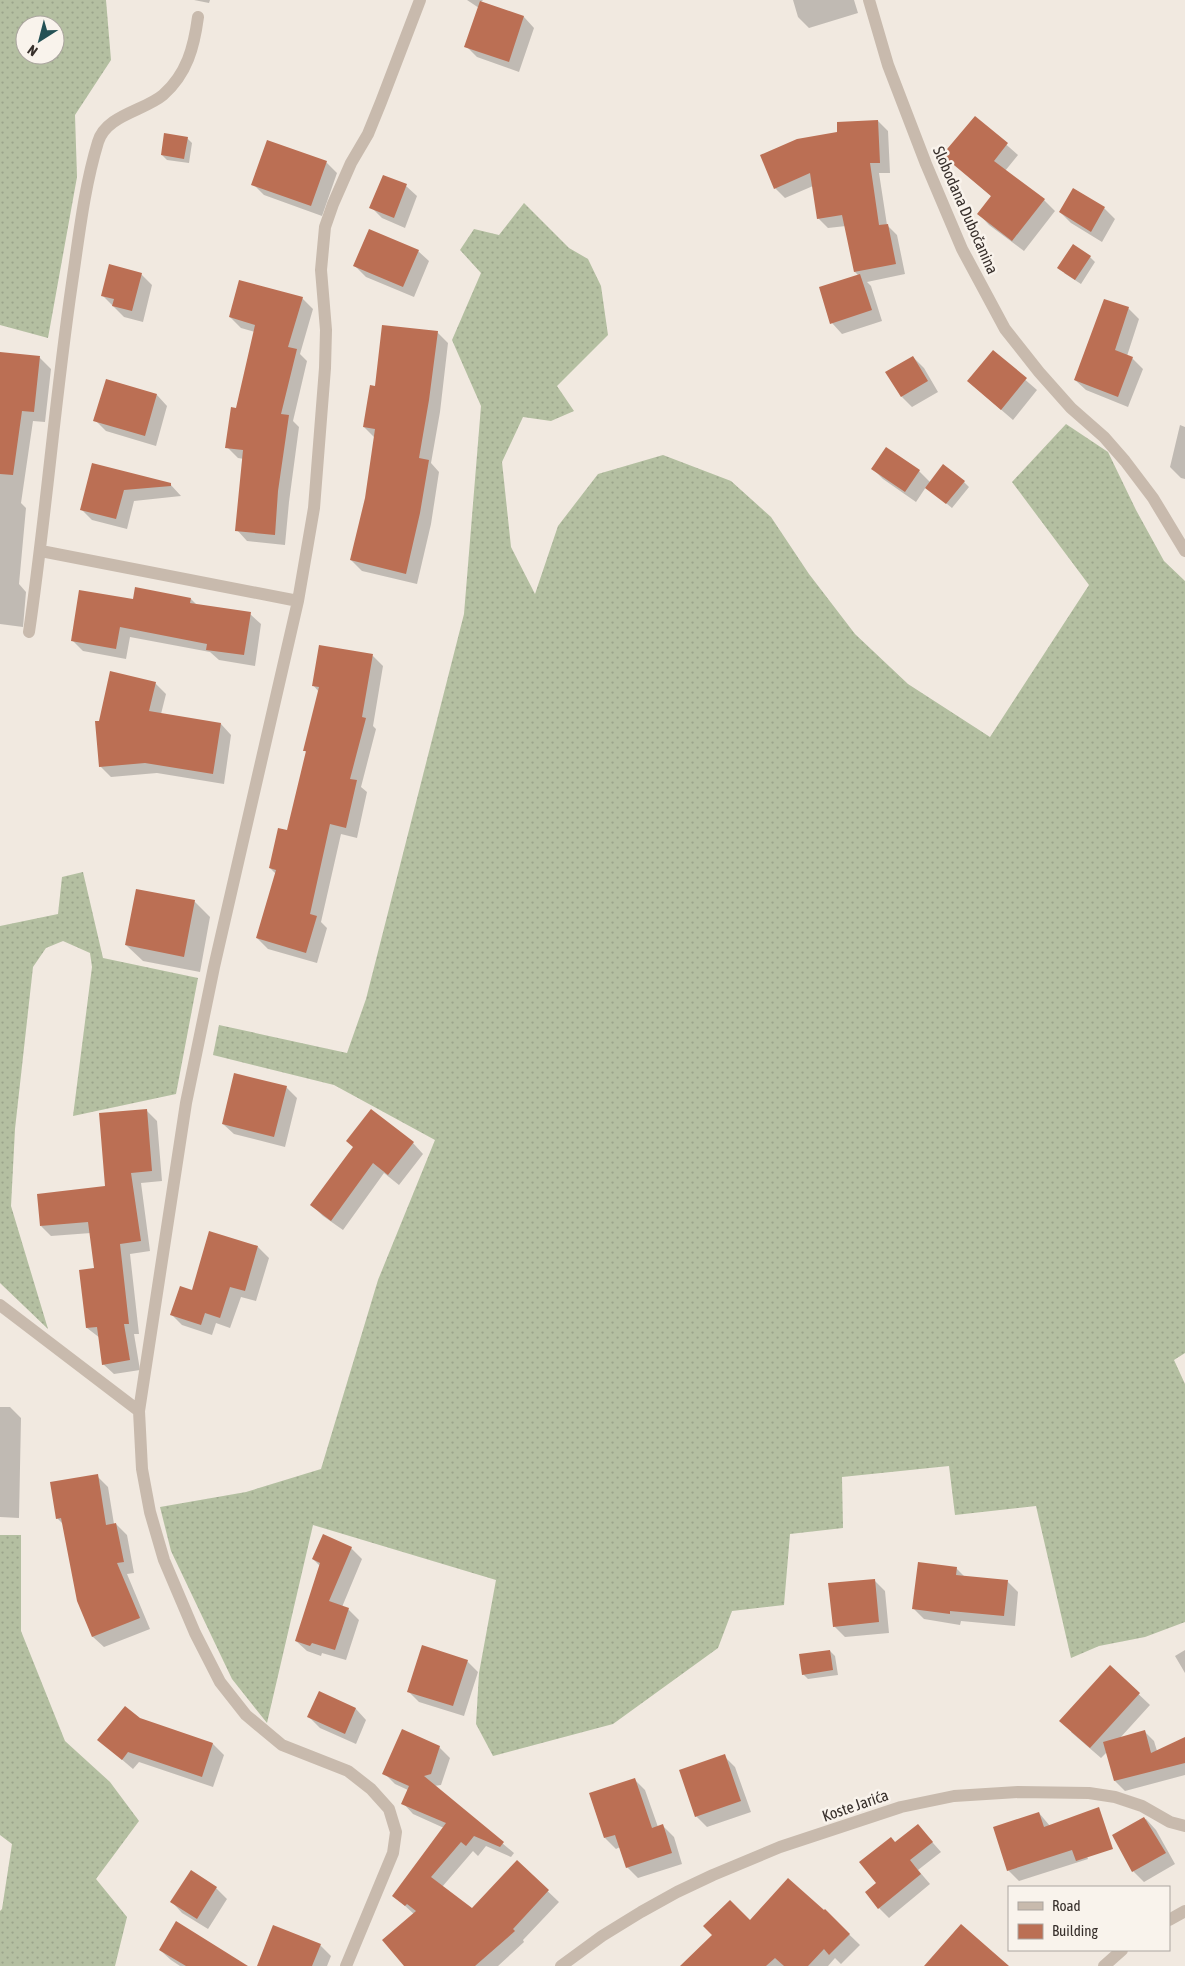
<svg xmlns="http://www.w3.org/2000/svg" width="1185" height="1966" font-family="'Asap Condensed',sans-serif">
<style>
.grass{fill:url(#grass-dots);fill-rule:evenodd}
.shadow{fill:#0003}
.building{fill:#bb6f54}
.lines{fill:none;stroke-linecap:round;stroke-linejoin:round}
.minor{stroke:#c8baad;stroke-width:12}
.labels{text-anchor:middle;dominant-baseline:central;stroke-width:5;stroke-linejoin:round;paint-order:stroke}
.street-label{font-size:16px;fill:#372f2b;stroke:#f9f3ec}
</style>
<defs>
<pattern id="grass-dots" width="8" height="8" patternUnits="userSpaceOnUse" patternTransform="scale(1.25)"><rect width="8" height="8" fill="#b4bfa1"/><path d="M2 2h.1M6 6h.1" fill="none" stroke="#9ba48b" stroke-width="1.8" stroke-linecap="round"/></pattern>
</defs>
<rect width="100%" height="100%" fill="#f1e9e0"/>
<path class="grass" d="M 0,0 L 106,0 L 111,60 L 75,115 L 77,177 L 48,338 L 0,325 ZM 25,25 L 55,25 L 55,55 L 25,55 Z
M 524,203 L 569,248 L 588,259 L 601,286 L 608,335 L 557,386 L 574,411 L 551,421 L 523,417 L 502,462 L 511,547 L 535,594 L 558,526 L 598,474 L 663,455 L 731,481 L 771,517 L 809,574 L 855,634 L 908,684 L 990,737 L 1089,585 L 1012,482 L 1066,424 L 1108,452 L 1136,510 L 1164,561 L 1185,581 L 1185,1353 L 1174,1360 L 1185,1384 L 1185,1622 L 1145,1637 L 1099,1646 L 1071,1658 L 1036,1506 L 955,1515 L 949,1466 L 842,1477 L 843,1528 L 790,1534 L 784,1605 L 732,1611 L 718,1648 L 613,1724 L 493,1756 L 476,1724 L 479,1673 L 496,1580 L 313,1525 L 267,1723 L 232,1679 L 171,1551 L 160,1507 L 246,1492 L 321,1469 L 378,1280 L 435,1140 L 334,1085 L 213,1055 L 219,1025 L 347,1053 L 366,999 L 464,614 L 481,406 L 452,340 L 481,273 L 460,250 L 474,229 L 499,235 Z
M 83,872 L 103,958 L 198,978 L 176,1094 L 73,1116 L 92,967 L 90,953 L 63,941 L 46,948 L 33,967 L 15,1129 L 11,1206 L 48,1329 L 0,1283 L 0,926 L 58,914 L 62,877 Z
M 0,1535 L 21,1535 L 21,1631 L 65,1741 L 110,1782 L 139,1821 L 96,1879 L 127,1917 L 115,1966 L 0,1966 L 0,1911 L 2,1909 L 12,1844 L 0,1835 Z"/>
<path class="shadow" d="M 194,0 L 210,0 L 209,3 Z
M 467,0 L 483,0 L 481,2 L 524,17 L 534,28 L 519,72 L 477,57 L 466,46 L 479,8 Z
M 793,0 L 854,0 L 858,13 L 809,28 L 798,17 Z
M 975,117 L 1018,155 L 1005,171 L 1044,200 L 1055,211 L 1024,251 L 989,225 L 979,214 L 992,197 L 944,155 Z
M 878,121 L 888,131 L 890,173 L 879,173 L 887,225 L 897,235 L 905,274 L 867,282 L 871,286 L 882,321 L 842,334 L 832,323 L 859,276 L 855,272 L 846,226 L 828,228 L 818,218 L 813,186 L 785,198 L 775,188 L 838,133 Z
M 187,138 L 192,143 L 189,163 L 167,160 L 162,155 Z
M 326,162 L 337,173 L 322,216 L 264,195 L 253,184 Z
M 406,186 L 417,196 L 405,228 L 382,218 L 371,207 Z
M 1074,189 L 1104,208 L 1115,219 L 1102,242 L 1071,223 L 1060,212 Z
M 418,251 L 429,261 L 414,297 L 366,277 L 355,266 Z
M 1090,257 L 1095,262 L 1081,284 L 1064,273 Z
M 141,274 L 152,285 L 143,322 L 124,317 L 102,295 Z
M 302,298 L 313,309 L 300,354 L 307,361 L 293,421 L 299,427 L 289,502 L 285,545 L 247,541 L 237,530 L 244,459 L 238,458 L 227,447 L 255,332 L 241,328 L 230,317 Z
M 1128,308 L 1139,319 L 1127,356 L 1132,358 L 1143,369 L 1128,407 L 1086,390 L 1075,380 Z
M 437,332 L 448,343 L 440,412 L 431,463 L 439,472 L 431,524 L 417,584 L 362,571 L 351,560 L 366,498 L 375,438 L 364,427 L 376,387 Z
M 993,352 L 1037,390 L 1013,420 L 968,381 Z
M 0,353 L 40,358 L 51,369 L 45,422 L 33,421 L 21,503 L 26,508 L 19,584 L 26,592 L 23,627 L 0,624 Z
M 913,357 L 924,368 L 938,392 L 912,407 L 902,397 Z
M 157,395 L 167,406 L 156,446 L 106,431 L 95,420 Z
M 1180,425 L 1185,427 L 1185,479 L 1181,478 L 1170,467 Z
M 93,464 L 170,484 L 181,496 L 134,501 L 127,529 L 92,520 L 81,509 Z
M 873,469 L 919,471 L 930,482 L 964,482 L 969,487 L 952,508 L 926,487 L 916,502 L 883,479 Z
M 191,599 L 197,605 L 250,614 L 261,624 L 255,666 L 219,660 L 210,652 L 130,637 L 126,659 L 83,651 L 72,640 L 134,601 Z
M 373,656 L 383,666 L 373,726 L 376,729 L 361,787 L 367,792 L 357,838 L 341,834 L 321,922 L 327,928 L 317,963 L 268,949 L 257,938 L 276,874 L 270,868 L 288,832 L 307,753 L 304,750 L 319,692 L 313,685 Z
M 155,683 L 166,694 L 161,714 L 221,724 L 231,735 L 224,784 L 157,773 L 111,777 L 100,766 L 100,722 Z
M 194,901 L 210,917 L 200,972 L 143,961 L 126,945 Z
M 286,1087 L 297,1098 L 285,1147 L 234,1134 L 223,1124 Z
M 146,1110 L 157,1121 L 162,1181 L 141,1183 L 150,1251 L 130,1254 L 139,1334 L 134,1334 L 140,1370 L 114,1374 L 103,1364 L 100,1338 L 87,1328 L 96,1269 L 91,1233 L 51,1236 L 41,1226 L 106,1188 Z
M 413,1143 L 423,1154 L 399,1185 L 384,1173 L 343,1230 L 323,1216 L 312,1205 L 354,1147 Z
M 258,1247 L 269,1258 L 256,1301 L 241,1297 L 230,1328 L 216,1323 L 212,1335 L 182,1325 L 171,1314 L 192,1291 Z
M 0,1407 L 10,1407 L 21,1418 L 19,1518 L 0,1517 Z
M 97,1476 L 108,1487 L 114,1524 L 116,1524 L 127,1535 L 134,1573 L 127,1574 L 150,1629 L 104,1647 L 93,1637 L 63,1524 L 57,1518 Z
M 351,1548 L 362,1559 L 342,1607 L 348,1609 L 359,1620 L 346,1660 L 322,1653 L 321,1656 L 307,1651 L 296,1641 L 320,1566 L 313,1559 Z
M 956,1568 L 965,1577 L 1007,1581 L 1018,1592 L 1015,1626 L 961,1621 L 960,1625 L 924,1619 L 913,1608 Z
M 874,1580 L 885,1591 L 889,1633 L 845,1637 L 834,1626 Z
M 1185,1650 L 1185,1673 L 1175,1656 Z
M 830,1651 L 835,1656 L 838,1675 L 808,1679 L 803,1674 Z
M 467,1661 L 478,1672 L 464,1716 L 419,1702 L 408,1691 Z
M 1110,1667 L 1150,1705 L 1120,1738 L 1144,1731 L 1154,1741 L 1157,1751 L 1185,1738 L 1185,1775 L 1125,1791 L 1115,1781 L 1107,1752 L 1101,1758 L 1071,1732 Z
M 320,1693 L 356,1709 L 366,1720 L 356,1744 L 320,1728 L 309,1717 Z
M 140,1719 L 213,1744 L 224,1755 L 213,1787 L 139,1762 L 133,1769 L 99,1740 Z
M 439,1747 L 450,1758 L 441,1785 L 434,1786 L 514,1853 L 511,1857 L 486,1846 L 478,1856 L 473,1851 L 442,1887 L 472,1909 L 517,1862 L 559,1902 L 523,1940 L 524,1942 L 498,1966 L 405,1966 L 414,1914 L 394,1896 L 444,1828 L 413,1814 L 403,1803 L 408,1790 L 395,1784 L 384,1773 Z
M 724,1756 L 735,1767 L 751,1812 L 707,1827 L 696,1816 Z
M 634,1779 L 645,1790 L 658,1827 L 663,1826 L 674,1837 L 682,1864 L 638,1878 L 627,1867 L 620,1847 L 616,1849 L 605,1838 Z
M 1039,1813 L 1050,1826 L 1077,1831 L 1088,1859 L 1019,1881 L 1008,1870 Z
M 1146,1819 L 1156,1830 L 1175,1864 L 1144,1882 L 1133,1871 L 1114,1835 Z
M 918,1826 L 941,1852 L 918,1870 L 930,1884 L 889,1918 L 879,1908 L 877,1883 L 896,1843 Z
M 216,1888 L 227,1899 L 208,1929 L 182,1913 L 172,1902 Z
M 825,1911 L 860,1945 L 841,1964 L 835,1958 L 828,1966 L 681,1966 L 750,1922 Z
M 320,1945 L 331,1956 L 327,1966 L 271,1966 Z
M 160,1950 L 246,1966 L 180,1966 L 171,1960 Z"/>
<path class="building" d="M 480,1 L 524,16 L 509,62 L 464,47 Z
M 975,116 L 1008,143 L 994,161 L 1045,199 L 1012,241 L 977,214 L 991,196 L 942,155 Z
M 878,120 L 880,163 L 870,163 L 879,225 L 888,224 L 896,264 L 854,272 L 842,215 L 817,219 L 810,173 L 774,189 L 760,155 L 797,139 L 837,132 L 837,122 Z
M 164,133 L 188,137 L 184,159 L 161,155 Z
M 267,140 L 327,161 L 311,206 L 251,185 Z
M 383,175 L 407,184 L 394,218 L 369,208 Z
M 1073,188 L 1105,207 L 1091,232 L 1059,212 Z
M 369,229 L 419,250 L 403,287 L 353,266 Z
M 1073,244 L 1091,256 L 1075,280 L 1057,268 Z
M 109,264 L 142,273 L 132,311 L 112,306 L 114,299 L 101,296 Z
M 860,274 L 872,310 L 830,324 L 819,287 Z
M 239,280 L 303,297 L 288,347 L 297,349 L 281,414 L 289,415 L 278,491 L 275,535 L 235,531 L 243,450 L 225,448 L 231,407 L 236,408 L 255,325 L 229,317 Z
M 1104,299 L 1129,307 L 1115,350 L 1133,357 L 1118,397 L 1074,380 Z
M 382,325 L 438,331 L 429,400 L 419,458 L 429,460 L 420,513 L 406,574 L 350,560 L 365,498 L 375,429 L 363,427 L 370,385 L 375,386 Z
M 993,350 L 1027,378 L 1001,410 L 967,381 Z
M 0,352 L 40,356 L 34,412 L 22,411 L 13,475 L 0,474 Z
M 913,356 L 928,381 L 901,397 L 885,372 Z
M 106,379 L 157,394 L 145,436 L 93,421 Z
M 886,447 L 920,470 L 905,492 L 871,469 Z
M 92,463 L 171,483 L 171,486 L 124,490 L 116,519 L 80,510 Z
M 943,464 L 965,481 L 946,504 L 925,488 Z
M 135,587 L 191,598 L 190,603 L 251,612 L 244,655 L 206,650 L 207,644 L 120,627 L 116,649 L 71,641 L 79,590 L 133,599 Z
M 319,645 L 373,654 L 362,717 L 366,718 L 350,779 L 357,780 L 346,828 L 330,824 L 310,914 L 317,916 L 306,953 L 256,938 L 276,870 L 269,868 L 278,828 L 287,830 L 306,751 L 303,751 L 319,687 L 312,686 Z
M 110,671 L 156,682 L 149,711 L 221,723 L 213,774 L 145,763 L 99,767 L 95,721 L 99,721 Z
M 136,889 L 195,900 L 184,957 L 125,945 Z
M 234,1073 L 287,1086 L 274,1137 L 222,1124 Z
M 147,1109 L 152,1171 L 131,1173 L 141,1241 L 120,1244 L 129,1324 L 124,1324 L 130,1360 L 102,1365 L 97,1327 L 86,1328 L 79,1270 L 94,1268 L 88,1222 L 40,1226 L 37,1194 L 105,1186 L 99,1113 Z
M 371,1109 L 414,1142 L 388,1175 L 373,1163 L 331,1221 L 310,1205 L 353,1147 L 346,1141 Z
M 209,1231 L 258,1246 L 245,1291 L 230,1287 L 220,1318 L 205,1313 L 201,1325 L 170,1315 L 180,1286 L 192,1290 Z
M 98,1474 L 106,1525 L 116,1523 L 124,1562 L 117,1563 L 140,1618 L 92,1637 L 77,1601 L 61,1518 L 56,1519 L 50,1482 Z
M 323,1534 L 352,1547 L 329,1601 L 349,1608 L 335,1650 L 312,1643 L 310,1646 L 295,1641 L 320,1563 L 312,1559 Z
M 918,1562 L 957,1567 L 956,1575 L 1008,1580 L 1004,1616 L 950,1611 L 950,1614 L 912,1609 Z
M 875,1579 L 879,1622 L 833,1627 L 828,1583 Z
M 422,1645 L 468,1660 L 453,1706 L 407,1692 Z
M 830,1650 L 833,1670 L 802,1675 L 799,1654 Z
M 1110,1665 L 1140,1693 L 1090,1748 L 1059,1721 Z
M 319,1691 L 356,1708 L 345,1734 L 307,1717 Z
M 125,1706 L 140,1718 L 213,1743 L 202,1777 L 128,1752 L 122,1760 L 97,1740 Z
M 402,1729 L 440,1746 L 431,1774 L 424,1776 L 504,1842 L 500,1847 L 474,1836 L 466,1846 L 461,1842 L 431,1877 L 472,1908 L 517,1860 L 549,1890 L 513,1929 L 515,1931 L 475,1966 L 404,1966 L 382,1940 L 416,1911 L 407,1904 L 405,1906 L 392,1896 L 446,1823 L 401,1804 L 409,1786 L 382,1774 Z
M 1145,1730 L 1151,1753 L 1185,1737 L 1185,1763 L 1114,1781 L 1103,1742 Z
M 725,1754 L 741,1801 L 695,1817 L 679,1770 Z
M 635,1778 L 652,1828 L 663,1824 L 672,1853 L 626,1868 L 615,1835 L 604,1838 L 589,1793 Z
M 1099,1807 L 1113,1849 L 1076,1861 L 1072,1850 L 1007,1871 L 993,1827 L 1039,1812 L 1044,1827 Z
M 1144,1817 L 1166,1853 L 1132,1872 L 1112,1835 Z
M 918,1824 L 933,1842 L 910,1860 L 921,1874 L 878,1909 L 865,1892 L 876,1883 L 859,1862 L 891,1837 L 895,1842 Z
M 191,1870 L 217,1887 L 197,1919 L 170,1902 Z
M 788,1878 L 824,1910 L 825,1909 L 850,1934 L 829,1955 L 824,1949 L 808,1966 L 784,1966 L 775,1958 L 766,1966 L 680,1966 L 712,1935 L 703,1926 L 730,1900 L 750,1920 Z
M 176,1921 L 248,1966 L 186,1966 L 159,1950 Z
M 961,1924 L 1009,1966 L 924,1966 Z
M 273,1925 L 321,1944 L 312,1966 L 257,1966 Z"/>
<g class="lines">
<path class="minor" d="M 869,0 L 888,65 L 926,164 L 962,249 L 1005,329 L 1039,372 L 1071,408 L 1104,437 L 1125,461 L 1153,498 L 1185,551
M 41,551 L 298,601
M 29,632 C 46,516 55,399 72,283 C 79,236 84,188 98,142 C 106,115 144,111 163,95 C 187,74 194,47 198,17
M 0,1305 L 139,1411
M 1169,1920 L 1185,1911
M 346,1966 L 393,1853 L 396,1832 L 389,1809 L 371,1789 L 348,1771 L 282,1745 L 246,1715 L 220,1682 L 195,1633 L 164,1560 L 150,1512 L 142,1469 L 139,1411 L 186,1103 L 214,967 L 298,601 L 314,508 L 325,368 L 326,330 L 321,270 L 325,227 L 333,204 L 351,163 L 368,134 L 381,102 L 420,0
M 561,1966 L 602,1936 L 641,1912 L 677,1892 L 713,1875 L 780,1847 L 901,1807 L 954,1796 L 1018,1792 L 1089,1793 L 1115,1797 L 1142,1806 L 1170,1822 L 1185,1826
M 1104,1966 L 1122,1950"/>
</g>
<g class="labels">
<g class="street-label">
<text transform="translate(966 210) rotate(66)">Slobodana Dubočanina</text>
<text transform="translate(855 1805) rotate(-19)">Koste Jarića</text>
</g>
</g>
<rect x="1008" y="1886" width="162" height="65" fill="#f9f3ec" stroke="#aba59f"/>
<rect x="1018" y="1902" width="25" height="8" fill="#c8baad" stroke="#aba59f"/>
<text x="1052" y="1911" font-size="15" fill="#372f2b">Road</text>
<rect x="1018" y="1924" width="25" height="15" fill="#bb6f54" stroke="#aba59f"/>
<text x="1052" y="1936" font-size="15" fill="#372f2b">Building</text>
<g transform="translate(40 40) rotate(216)"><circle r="24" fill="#f9f3ec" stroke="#aba59f"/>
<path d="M0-4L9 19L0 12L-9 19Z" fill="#245155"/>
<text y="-8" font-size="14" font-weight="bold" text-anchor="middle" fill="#372f2b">N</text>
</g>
</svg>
